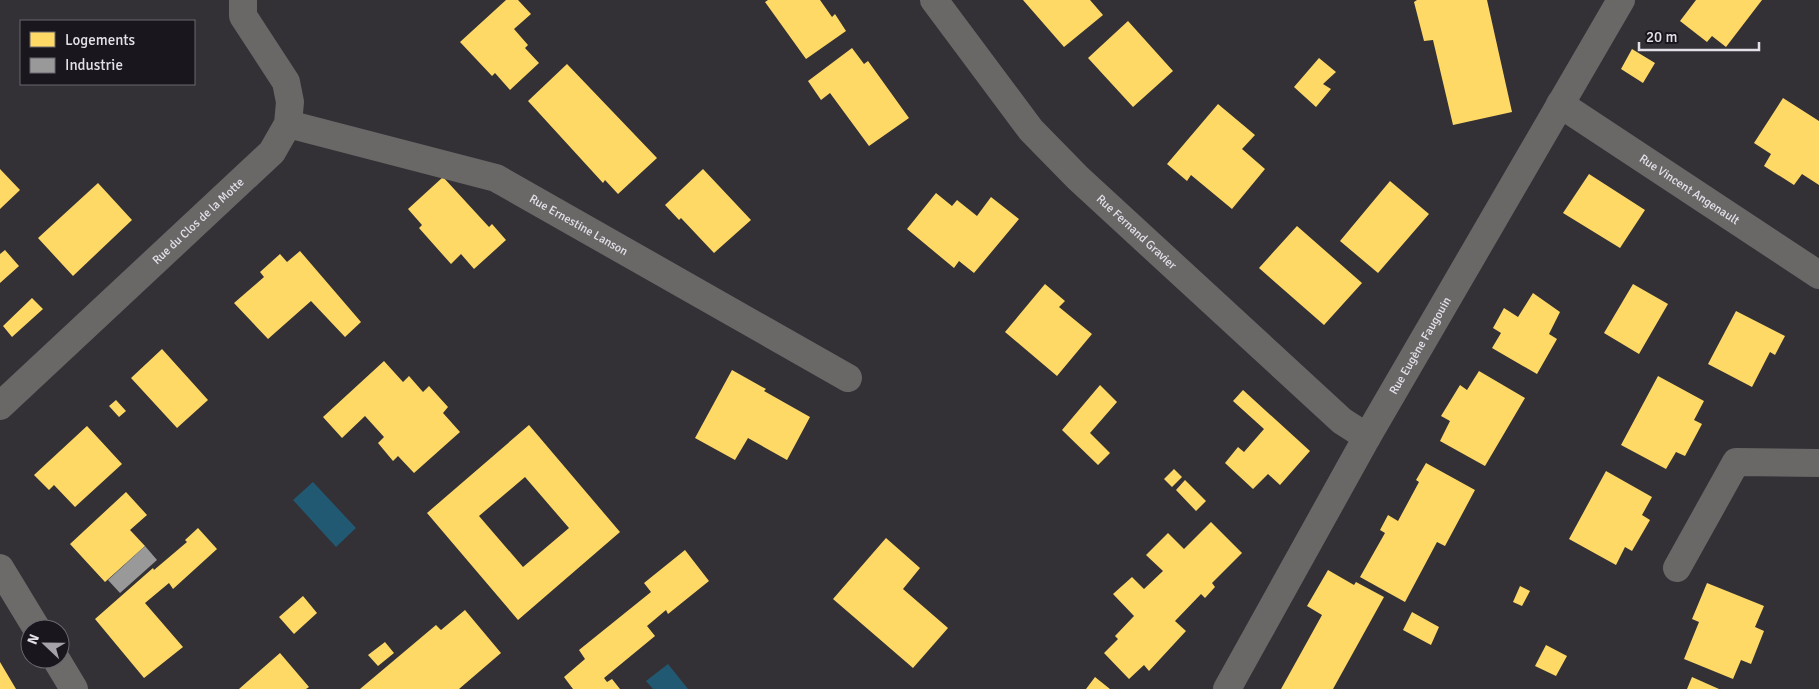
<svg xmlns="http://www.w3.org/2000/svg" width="1819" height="689" font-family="Signika,sans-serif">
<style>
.water{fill:#225972}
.homes{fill:#ffd966;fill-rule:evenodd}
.industry{fill:#999}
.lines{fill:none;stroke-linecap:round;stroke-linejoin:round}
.street{stroke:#6a6767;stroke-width:28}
.secondary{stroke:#6d6a6a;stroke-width:28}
.labels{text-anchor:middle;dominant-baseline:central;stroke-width:5;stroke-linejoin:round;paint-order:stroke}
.street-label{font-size:12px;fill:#e4e0e9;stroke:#19161d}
</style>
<rect width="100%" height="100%" fill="#333036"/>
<path class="water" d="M 313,482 L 356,528 L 336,547 L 293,500 Z
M 668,664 L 688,689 L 653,689 L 646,681 Z"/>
<path class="homes" d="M 506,0 L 518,0 L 531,14 L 514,29 L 528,45 L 525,48 L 539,63 L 510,90 L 495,73 L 492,76 L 460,42 Z
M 768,0 L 820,0 L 832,17 L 835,14 L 846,31 L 806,59 L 765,2 Z
M 1023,0 L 1090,0 L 1103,15 L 1064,47 Z
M 1417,0 L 1487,0 L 1512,112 L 1453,125 L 1433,40 L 1424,41 L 1414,2 Z
M 1696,0 L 1762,0 L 1726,47 L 1712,36 L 1707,42 L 1680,21 Z
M 1128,21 L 1173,71 L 1133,107 L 1088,58 Z
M 852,48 L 864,64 L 868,61 L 909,118 L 869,146 L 830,93 L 821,100 L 808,81 Z
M 1632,49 L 1655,63 L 1643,83 L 1621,69 Z
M 1319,58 L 1336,72 L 1323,84 L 1331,89 L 1316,107 L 1294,87 Z
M 567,64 L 657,158 L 618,194 L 605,180 L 603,183 L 528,101 Z
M 1783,98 L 1819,121 L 1819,185 L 1802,174 L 1794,185 L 1764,166 L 1771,154 L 1754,143 Z
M 1218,104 L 1255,135 L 1242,149 L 1265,169 L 1232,209 L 1191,175 L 1187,181 L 1167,164 Z
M 0,169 L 20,190 L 0,209 Z
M 703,169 L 751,220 L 714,253 L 681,218 L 679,220 L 665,205 Z
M 1589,174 L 1645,210 L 1620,248 L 1563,213 Z
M 443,177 L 489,227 L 492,224 L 506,240 L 474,269 L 461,254 L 451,264 L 419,228 L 422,225 L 408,209 Z
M 1390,181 L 1429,214 L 1378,273 L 1340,241 Z
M 98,183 L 132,220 L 73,276 L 38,238 Z
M 936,193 L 952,206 L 957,200 L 977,216 L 991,197 L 1019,219 L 974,273 L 959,261 L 954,268 L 907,229 Z
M 1297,226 L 1362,283 L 1324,325 L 1259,268 Z
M 5,250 L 19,266 L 0,283 L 0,254 Z
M 300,251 L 361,322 L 345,337 L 311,301 L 268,339 L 234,303 L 264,277 L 260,272 L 280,254 L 287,262 Z
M 1045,284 L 1065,301 L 1059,307 L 1092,334 L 1057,376 L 1005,332 Z
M 1633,284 L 1668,304 L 1639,354 L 1604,333 Z
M 1533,293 L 1560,312 L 1549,334 L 1557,339 L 1537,374 L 1492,348 L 1501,333 L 1493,328 L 1504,308 L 1518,317 Z
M 32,298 L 43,309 L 12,337 L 3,326 Z
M 1736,311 L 1785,336 L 1775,355 L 1770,352 L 1752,387 L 1708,364 Z
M 162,349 L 208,400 L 177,428 L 131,378 Z
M 384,361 L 403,382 L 409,376 L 423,392 L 429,386 L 448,407 L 443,413 L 460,432 L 414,473 L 398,456 L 393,461 L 378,443 L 384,437 L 365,416 L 342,438 L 323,417 Z
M 732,370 L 766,389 L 764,391 L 810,417 L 787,460 L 748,438 L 735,460 L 695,438 Z
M 1479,371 L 1525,398 L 1485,466 L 1440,441 L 1450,421 L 1441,416 L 1460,385 L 1467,390 Z
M 1658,376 L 1704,401 L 1694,420 L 1702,424 L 1685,456 L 1676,452 L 1666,469 L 1621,445 Z
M 1100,385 L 1117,402 L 1090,433 L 1110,453 L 1098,465 L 1062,430 Z
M 1243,390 L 1310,451 L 1280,485 L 1268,474 L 1253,489 L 1225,463 L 1238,447 L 1244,452 L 1264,429 L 1233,401 Z
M 116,400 L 126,411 L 119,417 L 109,406 Z
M 529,425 L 620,532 L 518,620 L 427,513 ZM 525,477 L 569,528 L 523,567 L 479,516 Z
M 87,426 L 122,464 L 75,507 L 54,485 L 49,490 L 34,475 Z
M 1426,463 L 1475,490 L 1445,546 L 1437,542 L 1405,602 L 1360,577 L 1385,533 L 1380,530 L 1388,515 L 1398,521 L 1419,482 L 1416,480 Z
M 1174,469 L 1182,477 L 1172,487 L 1164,479 Z
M 1606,471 L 1652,497 L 1642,515 L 1650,520 L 1632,551 L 1625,547 L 1616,565 L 1569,539 Z
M 1185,480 L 1206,501 L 1196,511 L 1176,490 Z
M 126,492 L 147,515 L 130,530 L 145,546 L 105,582 L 70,544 Z
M 1211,522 L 1242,553 L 1212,583 L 1215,587 L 1205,598 L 1201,594 L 1175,621 L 1186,631 L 1149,671 L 1144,665 L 1129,679 L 1104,653 L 1118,639 L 1115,636 L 1134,616 L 1113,594 L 1132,577 L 1144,589 L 1163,571 L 1146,555 L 1168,533 L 1184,549 Z
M 198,528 L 217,549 L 173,589 L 169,583 L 145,603 L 183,647 L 144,678 L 95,619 L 153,568 L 154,570 L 187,542 L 185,540 Z
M 886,538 L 920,568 L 903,589 L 948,628 L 913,668 L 833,599 Z
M 685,550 L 709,581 L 668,614 L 666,610 L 647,626 L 655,636 L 604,678 L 607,682 L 612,679 L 620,689 L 573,689 L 564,677 L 585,659 L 579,650 L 651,592 L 644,583 Z
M 1328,570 L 1354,585 L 1356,582 L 1384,597 L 1333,689 L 1281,689 L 1322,615 L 1307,606 Z
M 1707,583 L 1764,606 L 1755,627 L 1764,631 L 1751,664 L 1741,660 L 1733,679 L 1684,659 L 1699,622 L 1692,619 Z
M 1520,586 L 1530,591 L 1522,606 L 1513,602 Z
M 303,596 L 317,613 L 294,634 L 279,617 Z
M 465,610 L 501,653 L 459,689 L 360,689 L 436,625 L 441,630 Z
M 1412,612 L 1439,627 L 1431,645 L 1403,630 Z
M 385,642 L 394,653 L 378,666 L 368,655 Z
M 1546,645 L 1567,656 L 1556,676 L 1535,666 Z
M 280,653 L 309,687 L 306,689 L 239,689 Z
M 0,662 L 16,689 L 0,689 Z
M 1095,677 L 1110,689 L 1086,689 Z
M 1692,677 L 1719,689 L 1687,689 Z"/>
<path class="industry" d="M 145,546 L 157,560 L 120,593 L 108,580 Z"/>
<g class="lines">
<g class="street">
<path id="s1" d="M 934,0 L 1031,130 L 1078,178 L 1342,421 L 1367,437"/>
<path id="s2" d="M 1560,104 L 1819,275"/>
<path id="s3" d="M 288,124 L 496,178 L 848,378"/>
<path id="s4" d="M 0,406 L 272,152 L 288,124 L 290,102 L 286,82 L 243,16 L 243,0"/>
<path d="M 1677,568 L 1736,462 L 1819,463"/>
<path id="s5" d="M 1227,689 L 1367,437 L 1621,0"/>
</g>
<path class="secondary" d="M 0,568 L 37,629
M 56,659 L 74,689"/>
</g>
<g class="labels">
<g class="street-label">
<text stroke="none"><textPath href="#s2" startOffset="155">Rue Vincent Angenault</textPath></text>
<text stroke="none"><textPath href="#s4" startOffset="271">Rue du Clos de la Motte</textPath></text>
<text stroke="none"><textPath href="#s3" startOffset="310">Rue Ernestine Lanson</textPath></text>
<text stroke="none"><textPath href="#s1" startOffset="309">Rue Fernand Gravier</textPath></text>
<text stroke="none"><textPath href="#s5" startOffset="394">Rue Eugène Faugouin</textPath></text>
</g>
</g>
<rect x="20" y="20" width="175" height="65" fill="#19161d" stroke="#6a676f"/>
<rect x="30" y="32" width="25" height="15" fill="#ffd966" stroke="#6a676f"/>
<text x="65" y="45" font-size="15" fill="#e4e0e9">Logements</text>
<rect x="30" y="58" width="25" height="15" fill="#999999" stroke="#6a676f"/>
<text x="65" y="70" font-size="15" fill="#e4e0e9">Industrie</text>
<g transform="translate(45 644) rotate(292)"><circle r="24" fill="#19161d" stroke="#6a676f"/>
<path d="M0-4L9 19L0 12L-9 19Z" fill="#a6a2aa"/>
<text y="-8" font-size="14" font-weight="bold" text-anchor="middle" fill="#e4e0e9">N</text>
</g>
<path d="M1639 42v8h120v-8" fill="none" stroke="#e4e0e9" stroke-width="2.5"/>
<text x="1646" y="42" font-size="15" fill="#e4e0e9" stroke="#19161d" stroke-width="4" paint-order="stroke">20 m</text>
</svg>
